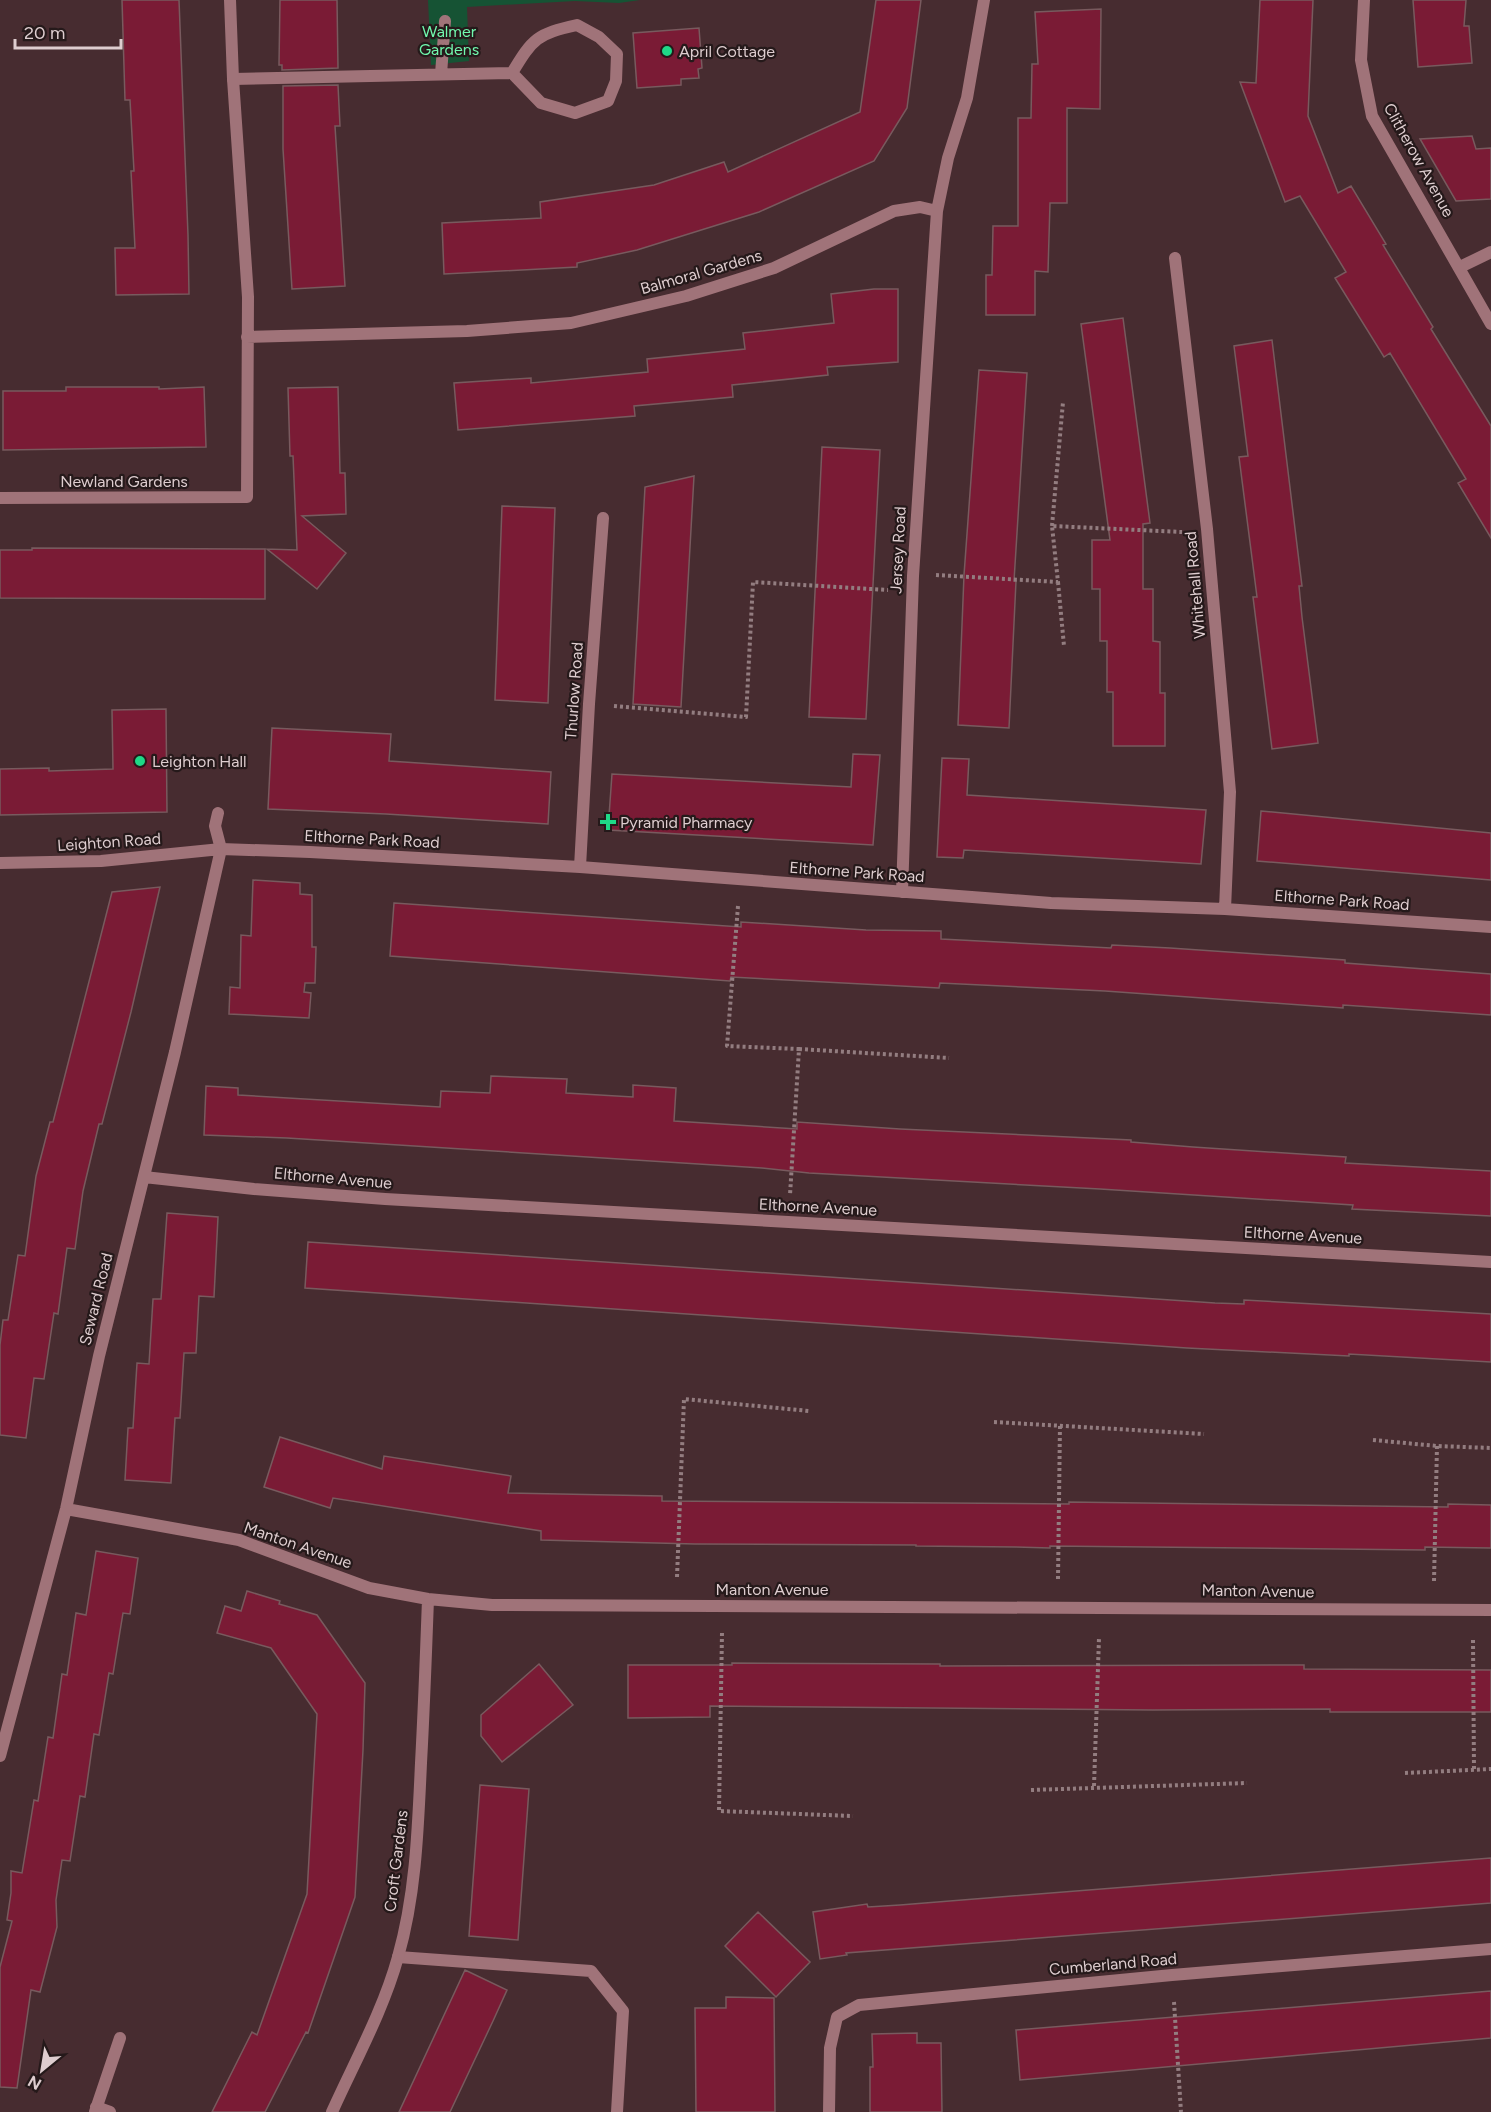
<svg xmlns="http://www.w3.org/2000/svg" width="1491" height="2112" font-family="Figtree,sans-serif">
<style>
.green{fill:#165334}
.building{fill:#7a1b35;stroke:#785a5e;stroke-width:1.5}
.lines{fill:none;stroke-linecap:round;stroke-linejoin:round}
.path{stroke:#937d80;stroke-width:4;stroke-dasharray:3 3;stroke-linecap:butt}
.service{stroke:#a07379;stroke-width:12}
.minor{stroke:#a07379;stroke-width:12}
.poi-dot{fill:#1fd887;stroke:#25191a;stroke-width:2}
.labels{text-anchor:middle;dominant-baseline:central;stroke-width:4.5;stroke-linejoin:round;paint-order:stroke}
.park-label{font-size:16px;fill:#71f8ae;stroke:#25191a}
.poi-label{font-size:16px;fill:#decdcf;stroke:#25191a;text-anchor:start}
.street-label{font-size:16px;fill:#decdcf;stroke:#25191a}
</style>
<rect width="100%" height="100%" fill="#472c30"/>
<path class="green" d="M 428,0 L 640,0 L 619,3 L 575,1 L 467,7 L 469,61 L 431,65 Z"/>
<path class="building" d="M 122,0 L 179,0 L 188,235 L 189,294 L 116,295 L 115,248 L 135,248 L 131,171 L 134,171 L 130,100 L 125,100 Z
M 280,0 L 337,0 L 338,68 L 282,70 L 282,65 L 279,65 Z
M 876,0 L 921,0 L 907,108 L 874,161 L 759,212 L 637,250 L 577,263 L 577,267 L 444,274 L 442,223 L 541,218 L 540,202 L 654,185 L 724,162 L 728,172 L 860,112 Z
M 1260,0 L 1313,0 L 1308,116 L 1338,193 L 1351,186 L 1386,244 L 1383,245 L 1433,327 L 1431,329 L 1491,426 L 1491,538 L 1458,483 L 1466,479 L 1390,353 L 1384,357 L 1335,278 L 1346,272 L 1300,196 L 1285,202 L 1240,82 L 1256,83 Z
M 1413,0 L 1466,0 L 1464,26 L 1469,26 L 1472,63 L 1418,67 Z
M 1101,9 L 1100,109 L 1067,108 L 1067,203 L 1050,203 L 1048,272 L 1035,271 L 1035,315 L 986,315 L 986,275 L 992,275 L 993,226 L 1018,226 L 1018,118 L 1031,118 L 1032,64 L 1038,64 L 1035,12 Z
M 699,28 L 702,68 L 698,69 L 699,78 L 681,79 L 681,85 L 637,88 L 633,33 Z
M 338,85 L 340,126 L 335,126 L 345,286 L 292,289 L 283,149 L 283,86 Z
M 1472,136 L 1476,149 L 1491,148 L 1491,199 L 1456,201 L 1420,139 Z
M 874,289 L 898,289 L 898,362 L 827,367 L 828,375 L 732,385 L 733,397 L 634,406 L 635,416 L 458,430 L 454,383 L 531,378 L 531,383 L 648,372 L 647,359 L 745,349 L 743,333 L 834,323 L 831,294 Z
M 1123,318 L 1150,523 L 1143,524 L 1143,589 L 1153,589 L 1153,641 L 1160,642 L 1160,693 L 1165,693 L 1165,746 L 1113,746 L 1113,692 L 1107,692 L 1107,641 L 1100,641 L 1100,589 L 1092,589 L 1092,540 L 1110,540 L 1081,324 Z
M 1272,340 L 1302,586 L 1299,586 L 1302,617 L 1318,743 L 1272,749 L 1253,597 L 1257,597 L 1239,457 L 1248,456 L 1234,346 Z
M 979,370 L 1027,373 L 1014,581 L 1016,581 L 1009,728 L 958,725 L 964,575 Z
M 66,387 L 159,387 L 159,389 L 204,387 L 206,447 L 3,450 L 3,391 L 66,391 Z
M 338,387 L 340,473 L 345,473 L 346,514 L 302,516 L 346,553 L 317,589 L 267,549 L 297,550 L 293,456 L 290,456 L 288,388 Z
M 822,447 L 880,450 L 866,719 L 809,717 Z
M 694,476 L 681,707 L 633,704 L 645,487 Z
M 502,506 L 555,508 L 548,703 L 495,700 Z
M 32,548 L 265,549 L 265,599 L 0,598 L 0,550 L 32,550 Z
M 166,709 L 167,812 L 0,815 L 0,769 L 49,768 L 49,771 L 113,769 L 112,710 Z
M 272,728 L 391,734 L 389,761 L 551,772 L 548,824 L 386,814 L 268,809 Z
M 853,754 L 880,755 L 873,845 L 608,830 L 612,774 L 851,787 Z
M 942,758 L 969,759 L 967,795 L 1206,810 L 1201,864 L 964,850 L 963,858 L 937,857 Z
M 1261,811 L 1491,833 L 1491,880 L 1257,861 Z
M 253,880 L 300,883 L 300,894 L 312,895 L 312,947 L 316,947 L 315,983 L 305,983 L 304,992 L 311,993 L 309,1018 L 229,1014 L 230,987 L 240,988 L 241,935 L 251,936 Z
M 160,887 L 131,1012 L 102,1124 L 99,1124 L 83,1191 L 75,1249 L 67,1248 L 58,1314 L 54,1313 L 44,1379 L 34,1378 L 26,1438 L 0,1435 L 0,1345 L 3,1320 L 8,1320 L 18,1255 L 25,1256 L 36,1176 L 50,1122 L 53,1122 L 112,892 Z
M 394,903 L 741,927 L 741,922 L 866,930 L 941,931 L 941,939 L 1111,948 L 1112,945 L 1170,948 L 1345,960 L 1345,963 L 1491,974 L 1491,1015 L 1343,1005 L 1343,1008 L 1105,991 L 940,983 L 939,988 L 731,977 L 730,981 L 390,956 Z
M 491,1076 L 567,1079 L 566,1093 L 633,1097 L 633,1085 L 676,1088 L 674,1121 L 797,1129 L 797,1122 L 900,1129 L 1131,1140 L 1131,1142 L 1193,1147 L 1346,1157 L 1345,1163 L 1491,1171 L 1491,1216 L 1352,1209 L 1353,1205 L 1100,1189 L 809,1173 L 762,1168 L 287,1138 L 204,1135 L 206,1086 L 238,1088 L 238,1095 L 440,1107 L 441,1091 L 490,1093 Z
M 167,1213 L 218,1217 L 214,1297 L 199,1296 L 196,1353 L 184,1353 L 180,1418 L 175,1418 L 171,1483 L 125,1480 L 128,1428 L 133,1428 L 137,1363 L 149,1364 L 153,1299 L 161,1299 Z
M 308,1242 L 1215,1303 L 1244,1304 L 1244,1300 L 1491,1314 L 1491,1362 L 1349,1354 L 1349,1356 L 1187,1348 L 305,1288 Z
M 280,1437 L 382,1469 L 384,1456 L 511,1476 L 508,1493 L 662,1496 L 662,1501 L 1069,1504 L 1069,1502 L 1448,1507 L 1448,1504 L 1491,1505 L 1491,1548 L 1425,1547 L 1425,1550 L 1050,1546 L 1050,1548 L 1016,1547 L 916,1546 L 916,1545 L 695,1544 L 541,1540 L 541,1531 L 333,1498 L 330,1508 L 264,1487 Z
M 96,1551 L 138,1558 L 130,1614 L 123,1613 L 113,1674 L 109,1673 L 99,1735 L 94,1734 L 85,1797 L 80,1796 L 70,1861 L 62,1860 L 56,1900 L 57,1927 L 40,1992 L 31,1990 L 17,2088 L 0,2087 L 0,1967 L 12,1921 L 7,1920 L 11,1893 L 11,1871 L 22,1873 L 34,1800 L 38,1801 L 48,1737 L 53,1738 L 62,1674 L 67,1675 L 76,1613 L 86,1615 Z
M 247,1591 L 280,1601 L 279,1604 L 317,1615 L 365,1683 L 363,1750 L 355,1897 L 308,2033 L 306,2032 L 265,2112 L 212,2112 L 252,2032 L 257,2035 L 307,1894 L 317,1714 L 271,1648 L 217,1633 L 225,1606 L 241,1611 Z
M 732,1663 L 940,1664 L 940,1666 L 1304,1665 L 1304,1669 L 1491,1670 L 1491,1712 L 1330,1712 L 1330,1709 L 1153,1710 L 710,1706 L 710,1717 L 628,1718 L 628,1665 L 732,1665 Z
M 539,1664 L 573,1705 L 502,1762 L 481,1736 L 481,1715 Z
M 480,1785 L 529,1789 L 518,1940 L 469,1936 Z
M 1491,1858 L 1491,1903 L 846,1953 L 847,1955 L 820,1959 L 813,1912 L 867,1904 L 868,1907 L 900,1905 Z
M 758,1912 L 810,1962 L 776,1997 L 725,1946 Z
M 465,1970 L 507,1990 L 493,2021 L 450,2112 L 399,2112 Z
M 1491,1991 L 1491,2038 L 1020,2080 L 1016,2030 Z
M 726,1997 L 774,1998 L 775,2112 L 696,2112 L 695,2008 L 726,2008 Z
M 917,2033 L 917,2043 L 941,2043 L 942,2112 L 870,2112 L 870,2067 L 873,2067 L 872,2034 Z"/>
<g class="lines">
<path class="path" d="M 1052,526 L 1063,402
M 936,575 L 1058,582 L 1052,526 L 1182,532
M 1058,582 L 1064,646
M 614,706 L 746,717 L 753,582 L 888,590
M 738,906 L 727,1046 L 799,1049 L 790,1195
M 799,1049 L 949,1058
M 994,1422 L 1204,1434
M 1373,1440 L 1437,1446 L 1491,1448
M 677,1577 L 684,1399 L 809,1411
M 1058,1579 L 1060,1424
M 1434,1581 L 1437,1446
M 722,1633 L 719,1811 L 853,1816
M 1473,1640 L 1474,1770
M 1405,1773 L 1491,1769
M 1094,1786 L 1099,1638
M 1031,1790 L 1247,1783
M 1174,2002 L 1181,2112"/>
<path class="service" d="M 441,74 L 445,21
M 233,79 L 512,73 C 533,38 537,34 577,25 L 599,37 L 617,54 L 616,81 L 608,101 L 575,113 L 541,103 L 512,73
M 218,813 L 215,826 L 221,849
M 398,1957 L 591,1971 L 623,2011 L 617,2112
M 96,2107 L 110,2112
M 95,2112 L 120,2038"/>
<path class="minor" d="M 1364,0 L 1361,60 L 1372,116 L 1491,324
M 1175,258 L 1207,529 L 1230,792 L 1225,909
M 1460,267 L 1491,252
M 247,337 L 467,331 L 571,323 L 686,296 L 774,268 L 894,211 L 920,207 L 937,211 L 948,158 L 967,98 L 984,0
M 0,498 L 247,497 L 248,297 L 233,79 L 230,0
M 0,863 L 101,861 L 221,849 L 310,852 L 580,867 L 1051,903 L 1225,909 L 1491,927
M 580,867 L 589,704 L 603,518
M 902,892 L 913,576 L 937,211
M 144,1177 L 254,1189 L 385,1199 L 1491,1262
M 66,1509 L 239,1540 L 369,1588 L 428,1599 L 492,1605 L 1491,1610
M 0,1756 L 66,1509 L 99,1356 L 175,1052 L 221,849
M 332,2112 C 355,2061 383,2011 398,1957 C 416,1894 418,1828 421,1763 C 424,1708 426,1654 428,1599
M 829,2112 L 830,2048 L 837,2017 L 859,2005 L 1172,1975 L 1491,1949"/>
</g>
<g class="poi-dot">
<circle cx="667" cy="51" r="6"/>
<circle cx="140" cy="761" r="6"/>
<path d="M605 813h6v6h6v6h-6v6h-6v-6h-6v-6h6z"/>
</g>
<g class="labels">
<g class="park-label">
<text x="449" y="31">Walmer<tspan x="449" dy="18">Gardens</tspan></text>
</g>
<g class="poi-label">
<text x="679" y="51">April Cottage</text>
<text x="152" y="761">Leighton Hall</text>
<text x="620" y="822">Pyramid Pharmacy</text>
</g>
<g class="street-label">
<text transform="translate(1419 160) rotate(61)">Clitherow Avenue</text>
<text transform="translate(701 272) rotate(-16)">Balmoral Gardens</text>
<text x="124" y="481">Newland Gardens</text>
<text transform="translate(898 550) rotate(-87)">Jersey Road</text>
<text transform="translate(1195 585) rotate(-95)">Whitehall Road</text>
<text transform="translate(574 691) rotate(-86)">Thurlow Road</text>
<text transform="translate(372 839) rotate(3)">Elthorne Park Road</text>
<text transform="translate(109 842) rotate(-4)">Leighton Road</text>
<text transform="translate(857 872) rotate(4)">Elthorne Park Road</text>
<text transform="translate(1342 900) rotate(4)">Elthorne Park Road</text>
<text transform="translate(333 1178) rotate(5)">Elthorne Avenue</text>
<text transform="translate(818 1207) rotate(3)">Elthorne Avenue</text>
<text transform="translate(1303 1235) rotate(3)">Elthorne Avenue</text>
<text transform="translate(96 1299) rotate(-76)">Seward Road</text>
<text transform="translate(298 1545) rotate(19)">Manton Avenue</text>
<text x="772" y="1589">Manton Avenue</text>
<text transform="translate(1258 1591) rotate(1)">Manton Avenue</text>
<text transform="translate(396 1861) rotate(-83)">Croft Gardens</text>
<text transform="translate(1113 1964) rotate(-5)">Cumberland Road</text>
</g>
</g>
<g transform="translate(42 2070) rotate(210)" stroke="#25191a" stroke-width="4.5" paint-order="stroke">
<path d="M0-4.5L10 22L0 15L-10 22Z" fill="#decdcf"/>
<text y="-9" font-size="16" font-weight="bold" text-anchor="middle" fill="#decdcf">N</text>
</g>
<path d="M15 39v9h106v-9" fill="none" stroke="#decdcf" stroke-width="3"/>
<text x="24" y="39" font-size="18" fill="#decdcf" stroke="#25191a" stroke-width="4.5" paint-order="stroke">20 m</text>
</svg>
